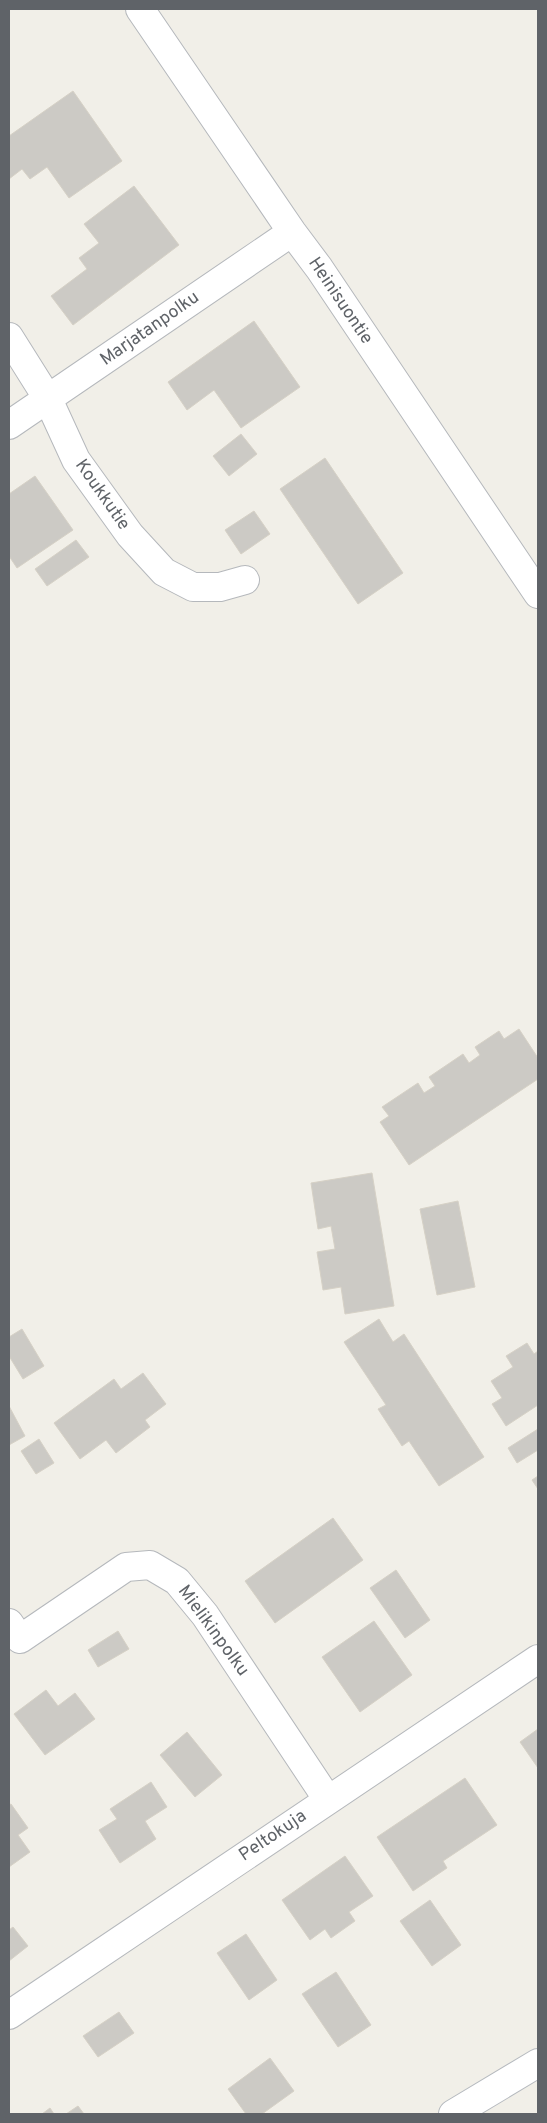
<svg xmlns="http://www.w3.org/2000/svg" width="547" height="2123" font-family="Overpass,sans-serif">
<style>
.building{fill:#cccac5;stroke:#d6d1c6}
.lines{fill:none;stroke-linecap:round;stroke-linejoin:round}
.minor-casing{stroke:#b5b8bc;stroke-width:30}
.secondary-casing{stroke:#b6babf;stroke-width:30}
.minor{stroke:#fff;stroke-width:28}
.secondary{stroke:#fff;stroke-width:28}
.labels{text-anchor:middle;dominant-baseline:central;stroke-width:4.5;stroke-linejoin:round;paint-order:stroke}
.street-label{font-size:18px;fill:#5f6368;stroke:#fff}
</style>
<rect width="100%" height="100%" fill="#f1efe8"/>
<path class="building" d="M 73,91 L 122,161 L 69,198 L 47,167 L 30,179 L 22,169 L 9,179 L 9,136 Z
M 134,186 L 179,245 L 73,325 L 51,296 L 87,269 L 79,258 L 99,243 L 84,224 Z
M 254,321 L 300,387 L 241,428 L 214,390 L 187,410 L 168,382 Z
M 241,434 L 257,454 L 229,476 L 213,456 Z
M 325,458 L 403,573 L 358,604 L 280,489 Z
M 35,476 L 73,530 L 17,568 L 9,556 L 9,494 Z
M 254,511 L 270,534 L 241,554 L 225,530 Z
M 76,540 L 89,557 L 47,586 L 35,569 Z
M 519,1029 L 538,1058 L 538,1079 L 409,1165 L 380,1122 L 389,1116 L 382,1107 L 418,1083 L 424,1093 L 435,1086 L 429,1077 L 463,1054 L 469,1063 L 480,1055 L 475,1047 L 499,1031 L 504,1039 Z
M 372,1173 L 394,1306 L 345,1314 L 341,1287 L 323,1290 L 317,1252 L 335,1249 L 331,1226 L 318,1229 L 311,1183 Z
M 458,1201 L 475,1287 L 437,1295 L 420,1209 Z
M 379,1319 L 393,1342 L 404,1334 L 484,1457 L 439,1486 L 409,1441 L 402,1446 L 378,1409 L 386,1405 L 344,1342 Z
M 22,1329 L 44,1366 L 23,1379 L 9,1356 L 9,1337 Z
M 527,1343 L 534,1354 L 538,1351 L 538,1405 L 506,1426 L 492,1404 L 502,1398 L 491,1381 L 513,1367 L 506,1356 Z
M 143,1373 L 166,1404 L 145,1420 L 150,1427 L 116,1453 L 106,1440 L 80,1459 L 54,1423 L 114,1379 L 121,1389 Z
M 9,1406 L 25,1436 L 9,1445 Z
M 538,1429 L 538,1450 L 517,1463 L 508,1448 Z
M 39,1439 L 54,1463 L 36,1474 L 21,1451 Z
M 538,1476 L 538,1489 L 532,1480 Z
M 333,1518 L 363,1560 L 275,1623 L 245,1581 Z
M 396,1570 L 430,1620 L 405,1638 L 370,1588 Z
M 374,1621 L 412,1675 L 360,1712 L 322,1657 Z
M 118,1631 L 129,1649 L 98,1667 L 88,1650 Z
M 46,1690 L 58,1706 L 75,1693 L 95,1719 L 45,1755 L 14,1714 Z
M 538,1729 L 538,1768 L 520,1742 Z
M 187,1732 L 222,1775 L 195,1797 L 160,1755 Z
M 465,1778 L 497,1825 L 443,1861 L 447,1868 L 413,1891 L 377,1837 Z
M 151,1782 L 167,1807 L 145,1821 L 156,1839 L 120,1863 L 99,1830 L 117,1819 L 110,1809 Z
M 11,1804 L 28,1828 L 18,1835 L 30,1852 L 9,1867 L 9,1805 Z
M 345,1856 L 373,1896 L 349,1912 L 355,1921 L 331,1938 L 325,1929 L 310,1940 L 282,1900 Z
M 430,1900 L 461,1945 L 432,1966 L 400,1921 Z
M 13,1927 L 28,1946 L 9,1961 L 9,1930 Z
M 246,1934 L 277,1980 L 249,2000 L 217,1953 Z
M 336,1972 L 371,2025 L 338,2047 L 302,1994 Z
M 119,2012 L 134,2033 L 98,2057 L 83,2036 Z
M 270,2058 L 294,2091 L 262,2114 L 246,2114 L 228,2089 Z
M 78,2106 L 84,2114 L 66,2114 Z
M 50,2108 L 54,2114 L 42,2114 Z"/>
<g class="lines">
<g class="minor-casing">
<path id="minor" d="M 140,9 L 292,232 L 319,268 L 538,594
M 9,337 L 48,399 L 76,460 L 130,535 L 164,572 L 193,587 L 220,587 L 245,580
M 9,425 L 292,232
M 9,1623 L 20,1639 L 126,1567 L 150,1565 L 177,1581 L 205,1615 L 328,1800
M 9,2015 L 538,1659"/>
</g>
<g class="secondary-casing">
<path id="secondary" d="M 453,2114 L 538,2063"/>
</g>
<use href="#minor" class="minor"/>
<use href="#secondary" class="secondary"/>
</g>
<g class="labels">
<g class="street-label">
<text transform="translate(340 301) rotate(56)">Heinisuontie</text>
<text transform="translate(150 329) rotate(-35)">Marjatanpolku</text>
<text transform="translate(102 495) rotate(55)">Koukkutie</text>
<text transform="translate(213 1631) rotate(54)">Mielikinpolku</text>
<text transform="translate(273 1836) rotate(-34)">Peltokuja</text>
</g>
</g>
<rect width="547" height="2123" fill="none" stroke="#5f6368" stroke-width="20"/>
</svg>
